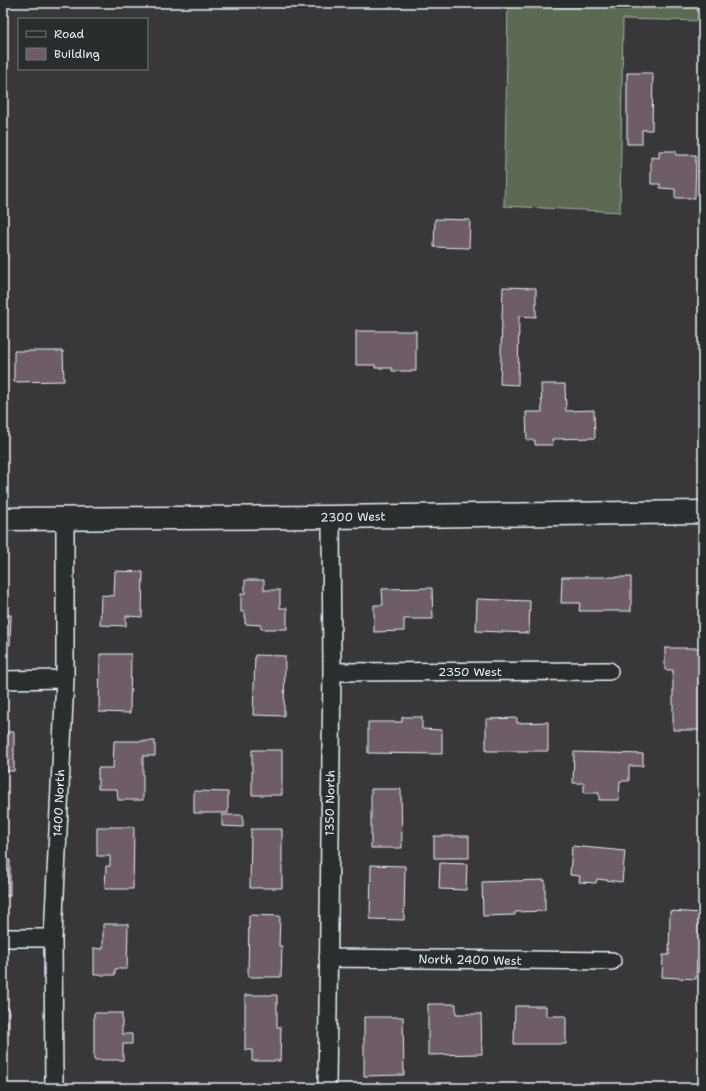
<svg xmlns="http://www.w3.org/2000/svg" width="706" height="1091" font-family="'Shantell Sans',sans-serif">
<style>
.grass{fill:#5b6a53;stroke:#a2aea6}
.building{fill:#6e5d66;stroke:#e8f1f8}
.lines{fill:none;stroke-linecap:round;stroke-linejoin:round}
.street-casing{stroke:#e8f1f8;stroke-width:20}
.secondary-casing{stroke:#e8f1f8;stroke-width:25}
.street{stroke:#2a2d2e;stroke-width:17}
.secondary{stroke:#2a2d2e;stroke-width:22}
.labels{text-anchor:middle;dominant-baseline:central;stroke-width:3;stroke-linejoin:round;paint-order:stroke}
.street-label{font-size:12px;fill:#e8f1f8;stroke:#2a2d2e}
</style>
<rect width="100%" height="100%" fill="#383739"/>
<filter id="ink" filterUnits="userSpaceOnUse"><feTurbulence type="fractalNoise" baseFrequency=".025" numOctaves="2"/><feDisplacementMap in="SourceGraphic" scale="8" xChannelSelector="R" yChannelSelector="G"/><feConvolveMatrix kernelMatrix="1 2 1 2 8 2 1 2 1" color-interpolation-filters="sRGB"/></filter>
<g filter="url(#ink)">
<path class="grass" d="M 508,3 L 703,3 L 703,21 L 623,19 L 620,212 L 504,206 Z"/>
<path class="building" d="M 627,73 L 653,73 L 652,130 L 642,130 L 642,144 L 627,144 Z
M 659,151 L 676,151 L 676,155 L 696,155 L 695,198 L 675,198 L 675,189 L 660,188 L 660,184 L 651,184 L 651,157 L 659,158 Z
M 435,219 L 470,220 L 469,248 L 434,247 Z
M 3,229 L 6,229 L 6,259 L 3,259 Z
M 503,287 L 536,288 L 536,317 L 519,316 L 518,385 L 500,384 Z
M 356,331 L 416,331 L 416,371 L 392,371 L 392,368 L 375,368 L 375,365 L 356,365 Z
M 14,351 L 63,351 L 64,381 L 14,382 Z
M 541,384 L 565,384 L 566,411 L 594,410 L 595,438 L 552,439 L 553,445 L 535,445 L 535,440 L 527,440 L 526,412 L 542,412 Z
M 115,571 L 143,572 L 142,617 L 126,616 L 126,626 L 100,625 L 101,595 L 114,596 Z
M 562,577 L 631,577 L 631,611 L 579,611 L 580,603 L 561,603 Z
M 245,580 L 264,580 L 264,590 L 280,590 L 280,608 L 287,608 L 287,629 L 261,629 L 261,625 L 245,624 L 245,612 L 241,612 L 241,594 L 245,594 Z
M 432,588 L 433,619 L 404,619 L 404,631 L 374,632 L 374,605 L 383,605 L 382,589 Z
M 477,599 L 530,601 L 529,633 L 476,631 Z
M 3,615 L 11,615 L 10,645 L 3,645 Z
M 665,648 L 703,648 L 703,730 L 673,730 L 673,670 L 665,670 Z
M 100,654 L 131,654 L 130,713 L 99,712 Z
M 255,655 L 285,656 L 284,716 L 253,715 Z
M 402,717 L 422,717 L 422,729 L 442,730 L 442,754 L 368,753 L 368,722 L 402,722 Z
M 517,718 L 517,723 L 548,722 L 548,751 L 486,751 L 486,719 Z
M 3,732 L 14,732 L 14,771 L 3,771 Z
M 114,741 L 155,741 L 155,756 L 143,756 L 143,800 L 118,800 L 117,789 L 98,789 L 98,768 L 113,768 Z
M 252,750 L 282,750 L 282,795 L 252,795 Z
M 574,752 L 643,754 L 643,766 L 629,766 L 629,781 L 620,781 L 619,800 L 599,800 L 599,793 L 584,793 L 584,783 L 573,783 Z
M 371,789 L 401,789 L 402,848 L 371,848 Z
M 194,791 L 228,792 L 228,813 L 194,813 Z
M 222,815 L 243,815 L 243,827 L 222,826 Z
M 97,827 L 134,827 L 133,889 L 105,889 L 106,866 L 110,866 L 110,856 L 97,856 Z
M 251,829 L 282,829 L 282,888 L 250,888 Z
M 434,836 L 469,836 L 469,858 L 434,858 Z
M 572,846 L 625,851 L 622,882 L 597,879 L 596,883 L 579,882 L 580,876 L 570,875 Z
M 3,860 L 10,860 L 10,896 L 3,896 Z
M 440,863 L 467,864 L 466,890 L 439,889 Z
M 371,865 L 405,866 L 404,920 L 370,919 Z
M 545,880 L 545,911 L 515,912 L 515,915 L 483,916 L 482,882 Z
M 670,911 L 703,913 L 702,960 L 697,960 L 696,979 L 662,977 L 663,955 L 669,955 Z
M 249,915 L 280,916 L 279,946 L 282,946 L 281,977 L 248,977 Z
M 103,924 L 128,924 L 127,969 L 115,969 L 115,975 L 94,975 L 94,948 L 103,949 Z
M 245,995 L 277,995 L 277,1027 L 281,1027 L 280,1061 L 252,1061 L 252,1050 L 245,1050 Z
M 428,1004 L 456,1004 L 456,1014 L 481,1014 L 482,1054 L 428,1055 Z
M 515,1006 L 546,1006 L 546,1016 L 566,1016 L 566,1044 L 514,1044 Z
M 3,1008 L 9,1008 L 9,1034 L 3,1034 Z
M 94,1013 L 122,1013 L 122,1034 L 132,1034 L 132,1044 L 123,1044 L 123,1060 L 94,1060 Z
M 364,1017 L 403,1017 L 404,1075 L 364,1076 Z"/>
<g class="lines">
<g class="street-casing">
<path id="street" d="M 332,672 L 609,671
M 3,680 L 65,679
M 3,938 L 53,938
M 328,958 L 612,961
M 54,1088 L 53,938 L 65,679 L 65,519
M 327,1088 L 332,672 L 331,517"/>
</g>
<g class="secondary-casing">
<path id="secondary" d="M 3,519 L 331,517 L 703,512"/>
</g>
<use href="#street" class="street"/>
<use href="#secondary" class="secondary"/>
</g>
</g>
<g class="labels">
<g class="street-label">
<text transform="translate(353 517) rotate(-1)">2300 West</text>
<text x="470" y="672">2350 West</text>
<text transform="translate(59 803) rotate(-88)">1400 North</text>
<text transform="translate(330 803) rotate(-89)">1350 North</text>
<text transform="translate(470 960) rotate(1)">North 2400 West</text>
</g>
</g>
<rect width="706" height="1091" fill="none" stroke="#2a2d2e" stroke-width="16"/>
<rect x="8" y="8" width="690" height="1075" fill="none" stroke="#e8f1f8" stroke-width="1.5" filter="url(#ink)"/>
<rect x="18" y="18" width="130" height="52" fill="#2a2d2e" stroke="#767b7f"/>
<rect x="26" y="31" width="20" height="6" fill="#2a2d2e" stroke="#767b7f"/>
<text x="54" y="38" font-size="12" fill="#e8f1f8">Road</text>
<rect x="26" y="48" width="20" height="12" fill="#6e5d66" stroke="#767b7f"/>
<text x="54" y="58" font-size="12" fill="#e8f1f8">Building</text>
</svg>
